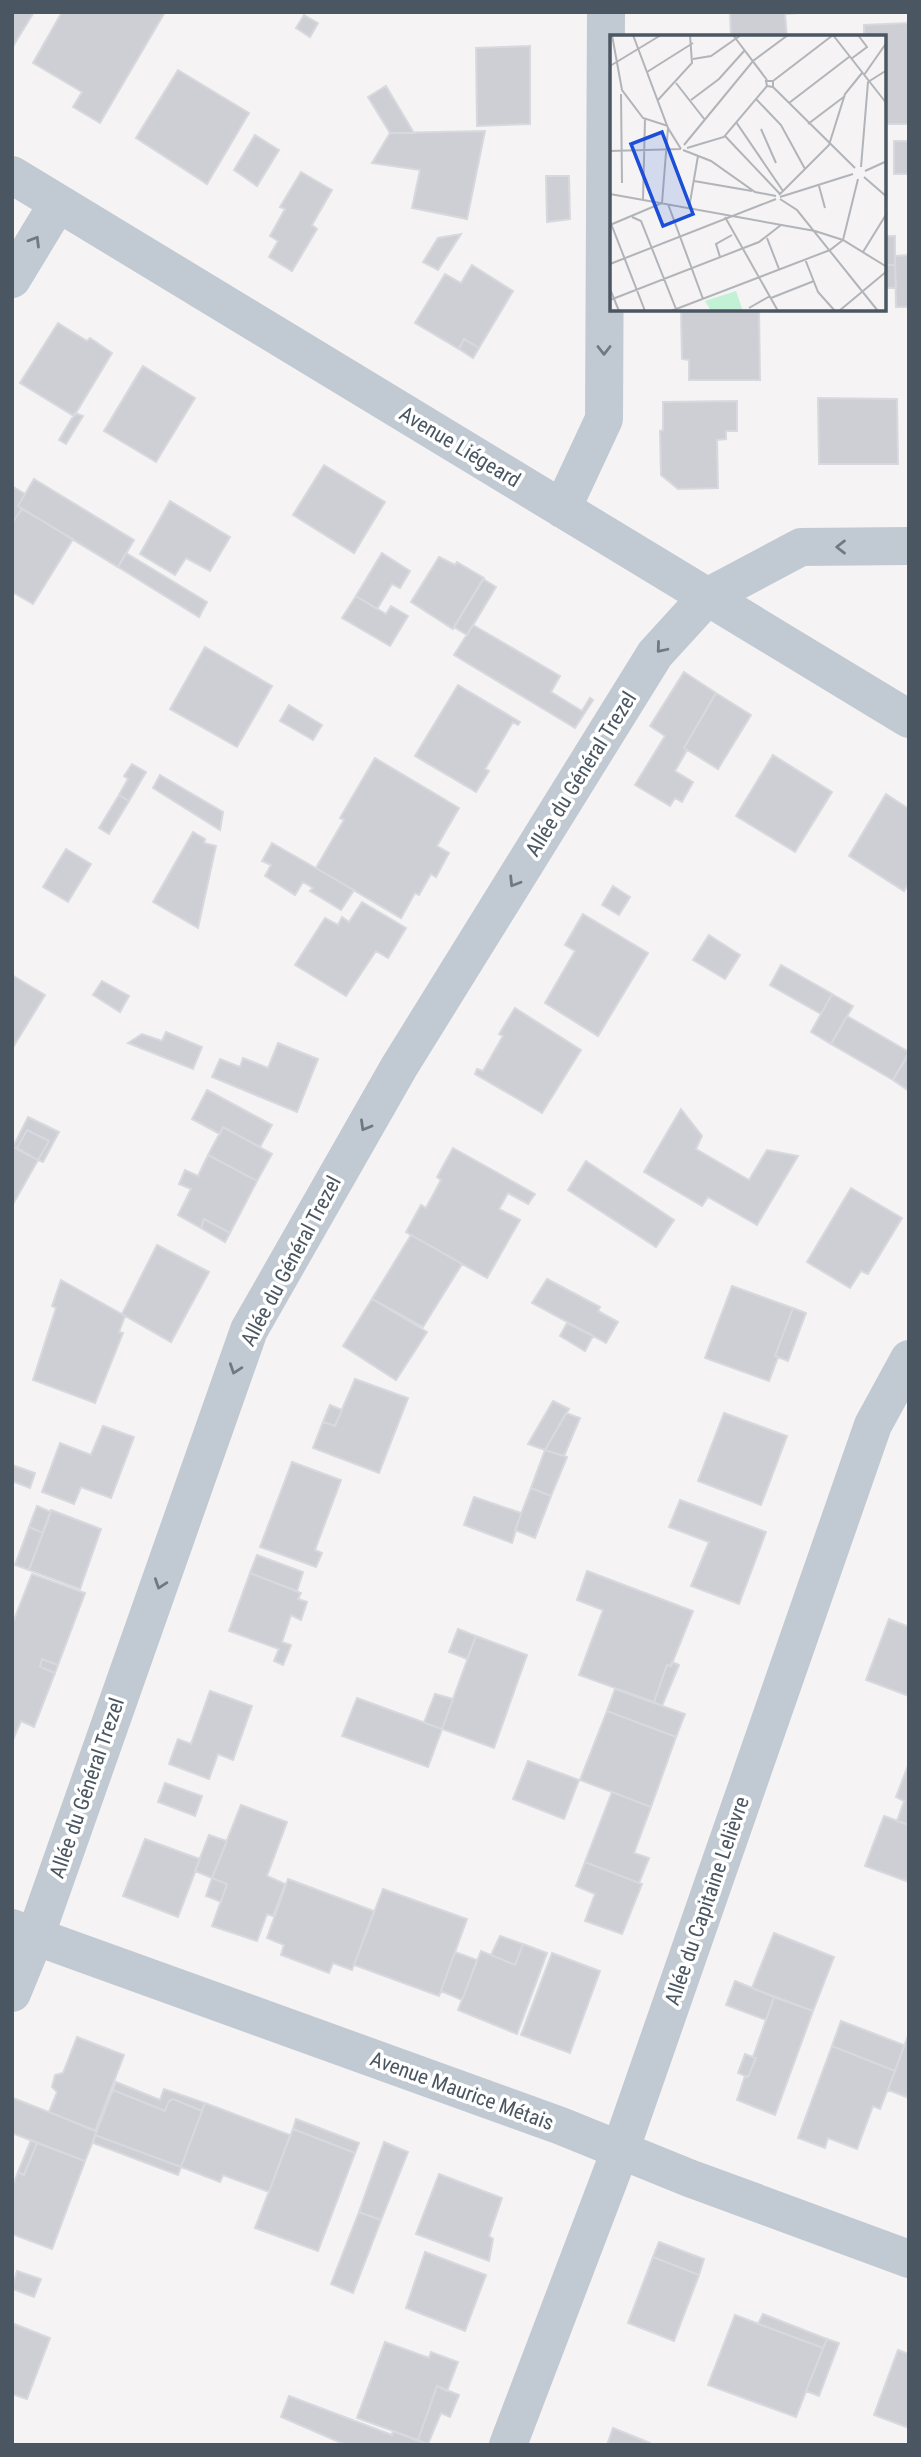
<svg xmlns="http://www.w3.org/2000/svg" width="921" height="2457" font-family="'Roboto Condensed',sans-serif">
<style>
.building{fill:#cdcfd5;stroke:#d7d9de;stroke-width:2}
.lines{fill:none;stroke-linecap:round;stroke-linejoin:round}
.minor{stroke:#c1cad2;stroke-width:38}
.oneway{stroke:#6e7983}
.labels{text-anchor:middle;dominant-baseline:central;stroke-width:7;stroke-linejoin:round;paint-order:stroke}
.street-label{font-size:21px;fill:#4a5661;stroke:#fff}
.inset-road{fill:none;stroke:#b1b4b9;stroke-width:2}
.view{fill:#1d4ed8;fill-opacity:0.15;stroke:#1d4ed8;stroke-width:3.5}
.inset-edge{fill:none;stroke:#4a5661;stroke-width:3.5}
</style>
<rect width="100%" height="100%" fill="#f5f3f3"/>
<path class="building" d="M 12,12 L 34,12 L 12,48 Z
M 62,12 L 165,12 L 100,123 L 73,107 L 82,92 L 33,63 Z
M 730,12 L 797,12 L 797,13 L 785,14 L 787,37 L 731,37 Z
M 304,15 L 318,23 L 310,37 L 296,28 Z
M 909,23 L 909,124 L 884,124 L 884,37 L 864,37 L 864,25 Z
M 530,46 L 530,124 L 477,126 L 476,48 Z
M 178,70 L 249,113 L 207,184 L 136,138 Z
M 386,86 L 414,133 L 390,133 L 368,97 Z
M 485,131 L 467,219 L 412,208 L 420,170 L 372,163 L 390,133 Z
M 255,135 L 279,150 L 257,186 L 234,170 Z
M 894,141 L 909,141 L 909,174 L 894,174 Z
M 301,172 L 332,190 L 312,225 L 317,229 L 292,271 L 269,257 L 278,241 L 270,236 L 285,209 L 280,207 Z
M 546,176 L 569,176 L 570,219 L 547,222 Z
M 461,234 L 438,270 L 423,262 L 438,238 Z
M 884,236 L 895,236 L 895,265 L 884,265 Z
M 909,255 L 909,307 L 896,307 L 895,256 Z
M 472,265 L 513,291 L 479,348 L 464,339 L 459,349 L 415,323 L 445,274 L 461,283 Z
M 884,265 L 895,265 L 896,288 L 884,288 Z
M 681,310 L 759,310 L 760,380 L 689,380 L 689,360 L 682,359 Z
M 58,323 L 87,341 L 90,338 L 112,353 L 74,416 L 20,383 Z
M 464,339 L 479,348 L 473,358 L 459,349 Z
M 143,366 L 195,398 L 156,462 L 104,431 Z
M 818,398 L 897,399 L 898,464 L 819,464 Z
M 737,401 L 737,431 L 726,431 L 726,439 L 717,440 L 718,488 L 678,489 L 661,475 L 660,431 L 663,430 L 663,402 Z
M 75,413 L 83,416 L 66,444 L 59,440 Z
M 324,465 L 385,502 L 354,553 L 293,515 Z
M 34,479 L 134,540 L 118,567 L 18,506 Z
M 12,486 L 25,494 L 18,506 L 22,509 L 12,523 Z
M 170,501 L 230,537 L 210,571 L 186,558 L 175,575 L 140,554 Z
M 22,509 L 73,539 L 33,604 L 12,592 L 12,523 Z
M 126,553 L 207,602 L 199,617 L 118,567 Z
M 382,553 L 410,571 L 400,588 L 392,584 L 377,609 L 356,596 Z
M 439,557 L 455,565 L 457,562 L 484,578 L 453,629 L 411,602 Z
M 483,579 L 496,587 L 467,635 L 454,627 Z
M 356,596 L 386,614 L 391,606 L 408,616 L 390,646 L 342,618 Z
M 473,625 L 560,676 L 551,692 L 582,711 L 590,698 L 593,700 L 575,728 L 454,655 Z
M 205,647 L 272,686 L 237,747 L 170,709 Z
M 684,672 L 716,693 L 684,748 L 687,750 L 675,771 L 693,782 L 682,802 L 675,798 L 670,806 L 635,785 L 665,736 L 650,726 Z
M 458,685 L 520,722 L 518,725 L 513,722 L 485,769 L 489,771 L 476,792 L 415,756 Z
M 716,693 L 751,715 L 718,769 L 684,748 Z
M 289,705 L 322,725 L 313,740 L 280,721 Z
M 773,755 L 832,792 L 795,852 L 736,816 Z
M 375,758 L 459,808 L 437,846 L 449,853 L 436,877 L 431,874 L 419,895 L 415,893 L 401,918 L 316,868 L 344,820 L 340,818 Z
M 132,764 L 146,772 L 129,801 L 119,795 L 128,779 L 124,776 Z
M 160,775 L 223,812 L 220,830 L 153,788 Z
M 886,794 L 909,809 L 909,883 L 904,891 L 849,856 Z
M 119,795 L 129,801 L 109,834 L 99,828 Z
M 193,832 L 205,839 L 204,843 L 216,846 L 198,928 L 153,902 Z
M 272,843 L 354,890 L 341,910 L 310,891 L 313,888 L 303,882 L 295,895 L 265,876 L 271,865 L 262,861 Z
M 66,849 L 91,864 L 68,902 L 43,887 Z
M 613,886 L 630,897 L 619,915 L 602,905 Z
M 362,902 L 406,928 L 388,958 L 376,951 L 346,996 L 295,965 L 325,918 L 338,925 L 342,917 L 349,922 Z
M 583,914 L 648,953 L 598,1036 L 545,1003 L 575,951 L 565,945 Z
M 709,935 L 740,955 L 725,979 L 693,960 Z
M 781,965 L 832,994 L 821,1014 L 770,985 Z
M 12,975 L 45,995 L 12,1049 Z
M 102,981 L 129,996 L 120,1012 L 93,995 Z
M 832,994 L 853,1006 L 831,1044 L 811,1032 Z
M 515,1008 L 581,1050 L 542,1113 L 475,1074 L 477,1069 L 483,1071 L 503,1036 L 499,1034 Z
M 847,1016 L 909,1052 L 893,1080 L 831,1044 Z
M 166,1032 L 202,1047 L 193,1069 L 128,1043 L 142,1034 L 162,1041 Z
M 278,1043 L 318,1059 L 297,1112 L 212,1077 L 220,1059 L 240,1067 L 243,1058 L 268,1068 Z
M 909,1054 L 909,1091 L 893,1080 Z
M 207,1090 L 272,1125 L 260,1147 L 223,1127 L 220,1134 L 192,1119 Z
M 681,1109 L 702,1136 L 696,1149 L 749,1180 L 767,1150 L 798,1156 L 757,1225 L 708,1197 L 702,1206 L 644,1172 Z
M 28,1117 L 59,1132 L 43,1162 L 38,1160 L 49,1141 L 27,1130 L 17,1148 L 13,1147 Z
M 223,1127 L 272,1154 L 257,1181 L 208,1155 Z
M 27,1130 L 49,1141 L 38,1160 L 17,1148 Z
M 13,1147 L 38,1160 L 12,1206 L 12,1148 Z
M 453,1148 L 535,1194 L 528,1204 L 508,1193 L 499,1209 L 520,1220 L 487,1278 L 406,1232 L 421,1205 L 426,1208 L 441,1180 L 437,1177 Z
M 208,1155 L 257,1181 L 230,1233 L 204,1219 L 201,1228 L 178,1215 L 191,1189 L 179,1184 L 185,1170 L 198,1176 Z
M 586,1161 L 674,1220 L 656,1247 L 568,1190 Z
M 851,1188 L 902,1218 L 868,1274 L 861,1271 L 850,1288 L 807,1262 Z
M 204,1219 L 230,1233 L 225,1242 L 201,1228 Z
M 411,1235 L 462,1264 L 423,1327 L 372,1299 Z
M 157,1245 L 209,1272 L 171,1342 L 122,1314 Z
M 547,1279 L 600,1307 L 598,1311 L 618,1322 L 606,1343 L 532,1303 Z
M 61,1280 L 125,1316 L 119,1332 L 123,1333 L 95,1403 L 33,1380 L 56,1308 L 52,1306 Z
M 732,1286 L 793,1308 L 775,1356 L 778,1357 L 769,1381 L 705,1358 Z
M 372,1299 L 427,1332 L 396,1380 L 343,1346 Z
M 793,1308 L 806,1313 L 788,1361 L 775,1356 Z
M 567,1323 L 593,1336 L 585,1351 L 560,1336 Z
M 355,1379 L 408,1398 L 379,1473 L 313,1448 L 323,1422 L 335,1426 Z
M 553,1401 L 569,1409 L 545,1450 L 528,1444 Z
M 330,1405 L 342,1410 L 335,1426 L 323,1422 Z
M 566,1413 L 580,1418 L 564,1456 L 545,1450 Z
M 724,1413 L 787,1436 L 761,1505 L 698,1481 Z
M 103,1426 L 134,1437 L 111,1498 L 81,1487 L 74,1504 L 42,1492 L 60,1443 L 91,1455 Z
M 545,1450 L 567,1457 L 551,1496 L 531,1488 Z
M 292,1462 L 341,1480 L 315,1550 L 322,1553 L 316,1567 L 260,1547 Z
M 12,1465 L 35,1473 L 30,1488 L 12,1481 Z
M 531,1488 L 551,1496 L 535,1538 L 515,1530 Z
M 474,1497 L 521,1513 L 512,1543 L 464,1525 Z
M 680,1500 L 766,1532 L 739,1604 L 691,1586 L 709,1542 L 669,1527 Z
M 37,1506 L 51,1512 L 43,1533 L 29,1527 Z
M 51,1510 L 101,1529 L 80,1589 L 29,1570 Z
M 29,1527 L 43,1533 L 29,1570 L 15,1565 Z
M 257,1555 L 303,1572 L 297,1591 L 250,1573 Z
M 587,1571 L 693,1611 L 671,1666 L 667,1665 L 654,1702 L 579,1675 L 603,1610 L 577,1600 Z
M 250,1573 L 301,1593 L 298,1599 L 307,1602 L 301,1620 L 291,1615 L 282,1642 L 291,1645 L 283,1665 L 274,1661 L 279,1649 L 229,1631 Z
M 32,1574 L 85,1593 L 58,1665 L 42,1659 L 40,1667 L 55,1673 L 34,1727 L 21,1721 L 12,1742 L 12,1625 Z
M 889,1619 L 909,1627 L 909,1696 L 866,1680 Z
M 458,1629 L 476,1636 L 467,1659 L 449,1652 Z
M 476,1636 L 527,1655 L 494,1748 L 442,1729 Z
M 42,1659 L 58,1665 L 55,1673 L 40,1667 Z
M 672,1662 L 679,1665 L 662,1706 L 654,1702 L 667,1665 L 671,1666 Z
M 615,1689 L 685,1714 L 676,1737 L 607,1711 Z
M 210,1691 L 252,1706 L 233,1760 L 218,1754 L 209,1779 L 169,1764 L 178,1739 L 191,1744 Z
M 435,1694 L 453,1699 L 442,1729 L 424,1723 Z
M 357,1698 L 442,1729 L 428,1767 L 342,1736 Z
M 607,1711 L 676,1737 L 651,1807 L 580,1780 Z
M 528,1761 L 579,1780 L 564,1819 L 513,1799 Z
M 909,1763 L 909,1825 L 897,1821 L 904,1801 L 896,1797 Z
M 165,1783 L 202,1796 L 195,1816 L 158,1802 Z
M 612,1792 L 651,1807 L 634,1853 L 649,1858 L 639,1883 L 585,1862 Z
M 241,1805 L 287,1822 L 267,1876 L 285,1884 L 273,1916 L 267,1914 L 257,1941 L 212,1926 L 227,1884 L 212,1878 Z
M 884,1816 L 909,1825 L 909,1882 L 865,1866 Z
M 209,1835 L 227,1841 L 212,1878 L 195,1871 Z
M 145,1839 L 200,1859 L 178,1917 L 123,1896 Z
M 585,1862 L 642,1884 L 622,1934 L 585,1921 L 595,1894 L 576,1886 Z
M 212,1878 L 227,1884 L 221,1902 L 206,1896 Z
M 288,1879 L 374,1911 L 352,1970 L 333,1963 L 329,1973 L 281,1955 L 284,1945 L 267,1938 Z
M 383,1889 L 467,1919 L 439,1996 L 354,1965 Z
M 774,1933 L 834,1957 L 813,2011 L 752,1988 Z
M 500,1936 L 523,1944 L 515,1965 L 491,1955 Z
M 523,1944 L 547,1953 L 517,2034 L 458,2010 L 481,1951 L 515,1965 Z
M 455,1952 L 477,1960 L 462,2000 L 441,1991 Z
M 552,1953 L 600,1971 L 570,2053 L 521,2035 Z
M 735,1981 L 774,1997 L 766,2020 L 726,2005 Z
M 774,1997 L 813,2011 L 775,2115 L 737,2100 L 745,2076 L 748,2077 L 756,2058 L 753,2057 Z
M 841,2021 L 904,2045 L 895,2071 L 832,2046 Z
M 909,2033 L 909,2098 L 888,2090 Z
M 77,2037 L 124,2055 L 95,2131 L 49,2112 L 57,2092 L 52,2087 L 55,2075 L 63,2073 Z
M 832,2046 L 895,2071 L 880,2109 L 873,2106 L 857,2149 L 828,2138 L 825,2148 L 798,2138 Z
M 745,2054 L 756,2058 L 748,2077 L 738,2073 Z
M 116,2082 L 160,2100 L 164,2089 L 205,2103 L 202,2111 L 173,2099 L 169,2101 L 165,2111 L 113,2090 Z
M 113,2090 L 165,2111 L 169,2101 L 173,2099 L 202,2111 L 181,2167 L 95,2135 Z
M 13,2098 L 97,2131 L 85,2161 L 12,2133 Z
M 205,2103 L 290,2135 L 269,2192 L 223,2175 L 220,2182 L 181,2167 Z
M 296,2119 L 359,2143 L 355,2153 L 293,2129 Z
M 293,2129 L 355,2153 L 318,2251 L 255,2228 Z
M 95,2135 L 181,2167 L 178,2175 L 93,2143 Z
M 31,2140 L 37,2143 L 24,2175 L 18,2172 Z
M 384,2142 L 408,2152 L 381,2220 L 359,2212 Z
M 37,2143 L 85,2161 L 52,2249 L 12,2234 L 12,2188 L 18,2172 L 24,2175 Z
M 439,2174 L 502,2198 L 489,2236 L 493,2239 L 489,2261 L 416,2234 Z
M 359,2212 L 381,2220 L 353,2293 L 331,2284 Z
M 659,2242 L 704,2259 L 699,2275 L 653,2257 Z
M 425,2252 L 486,2275 L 465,2331 L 406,2308 Z
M 653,2257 L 699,2275 L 674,2341 L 628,2323 Z
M 17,2271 L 41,2279 L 34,2297 L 12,2289 Z
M 763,2314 L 827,2339 L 823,2348 L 758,2324 Z
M 735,2315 L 823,2348 L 796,2417 L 708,2385 Z
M 12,2323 L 50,2338 L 27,2399 L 12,2394 Z
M 827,2339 L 839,2343 L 819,2396 L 806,2391 Z
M 385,2342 L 429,2358 L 431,2352 L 458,2362 L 447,2391 L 437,2386 L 418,2440 L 357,2418 Z
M 898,2350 L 909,2354 L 909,2428 L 874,2415 Z
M 437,2386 L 459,2395 L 450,2417 L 441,2413 L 428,2444 L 418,2440 Z
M 289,2396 L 392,2435 L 393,2431 L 429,2445 L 346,2445 L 281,2417 Z
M 613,2428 L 650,2443 L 650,2445 L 607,2445 Z"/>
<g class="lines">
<path class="minor" d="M 12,175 L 909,719
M 12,279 L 58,203
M 562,509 L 604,419 L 606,12
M 12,1928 L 561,2126 L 689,2178 L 909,2259
M 12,1993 L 35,1937 L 249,1330 L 399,1067 L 655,654 L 707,597 L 801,547 L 909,546
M 508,2445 L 620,2151 L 873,1425 L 909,1359"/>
</g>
<defs><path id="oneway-chevron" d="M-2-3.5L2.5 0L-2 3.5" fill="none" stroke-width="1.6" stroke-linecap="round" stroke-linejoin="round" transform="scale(1.75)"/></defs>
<g class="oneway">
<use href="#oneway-chevron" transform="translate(35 241) rotate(-59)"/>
<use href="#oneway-chevron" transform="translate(604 350) rotate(90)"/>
<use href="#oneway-chevron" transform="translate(841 547) rotate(180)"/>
<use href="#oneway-chevron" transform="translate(661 648) rotate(130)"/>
<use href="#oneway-chevron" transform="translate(514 882) rotate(122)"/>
<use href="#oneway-chevron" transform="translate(365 1126) rotate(120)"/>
<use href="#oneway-chevron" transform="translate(235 1369) rotate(109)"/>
<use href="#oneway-chevron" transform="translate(160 1584) rotate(109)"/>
</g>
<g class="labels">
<g class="street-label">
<text transform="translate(460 447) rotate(31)">Avenue Liégeard</text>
<text transform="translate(581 774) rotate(-58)">Allée du Général Trezel</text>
<text transform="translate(291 1261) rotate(-62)">Allée du Général Trezel</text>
<text transform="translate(87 1788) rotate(-71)">Allée du Général Trezel</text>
<text transform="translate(707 1901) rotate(-71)">Allée du Capitaine Lelièvre</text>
<text transform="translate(462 2091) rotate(20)">Avenue Maurice Métais</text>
</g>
</g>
<g transform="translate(610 35)">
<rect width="276" height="276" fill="#f5f3f3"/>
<path d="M 126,256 L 133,276 L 101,276 L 95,266 Z" fill="#c3f1d5"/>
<path class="inset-road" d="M 2,0 L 12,55 L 33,83 L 58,91M 23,0 L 58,93 L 71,114M 123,0 L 157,45M 223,0 L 277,69M 83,24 L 101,21 L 131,0M 241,24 L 257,12 L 248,0M 0,31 L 51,0M 37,37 L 83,8M 254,40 L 277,7M 163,46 L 223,0M 66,48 L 95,85M 163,52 L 245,133M 11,59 L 12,148M 146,64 L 171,90 L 195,134M 48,65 L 82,28 L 80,0M 81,65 L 109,44 L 135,15M 179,68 L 239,22M 126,87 L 173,156M 198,89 L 235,61M 151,94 L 166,128M 115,101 L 170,159M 74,110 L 143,26 L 178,0M 77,113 L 114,102 L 157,51 L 156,46 L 163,46 L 163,52 L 157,51M 73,115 L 101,126 L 145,157 L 166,161M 0,116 L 71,114M 251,132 L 258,47 L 277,35M 255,136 L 277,126M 254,142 L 277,162M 84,146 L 142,156M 209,151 L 215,173M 0,159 L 205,196 L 233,205 L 277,232M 169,160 L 219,110 L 235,59 L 252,38M 170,162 L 243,139M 170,164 L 187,175 L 268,276M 33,165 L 35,84M 58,169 L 93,264M 79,173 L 88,121M 22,182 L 31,186 L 66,274M 115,182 L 168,276M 0,186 L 35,276M 0,190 L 52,168 L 58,93M 157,203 L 169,234M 253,217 L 277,178M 110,222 L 106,209 L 122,200M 195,224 L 208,257 L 225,276M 0,229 L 166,164M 0,254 L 9,276M 161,263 L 204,246M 0,265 L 149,207 L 171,190M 139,273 L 160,261M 61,276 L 220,215 L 233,205 L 248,144M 229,276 L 277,236"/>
<path class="view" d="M 52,97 L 83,179 L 53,191 L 21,109 Z"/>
<rect width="276" height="276" class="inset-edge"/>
</g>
<rect width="921" height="2457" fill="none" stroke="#4a5661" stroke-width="28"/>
</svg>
